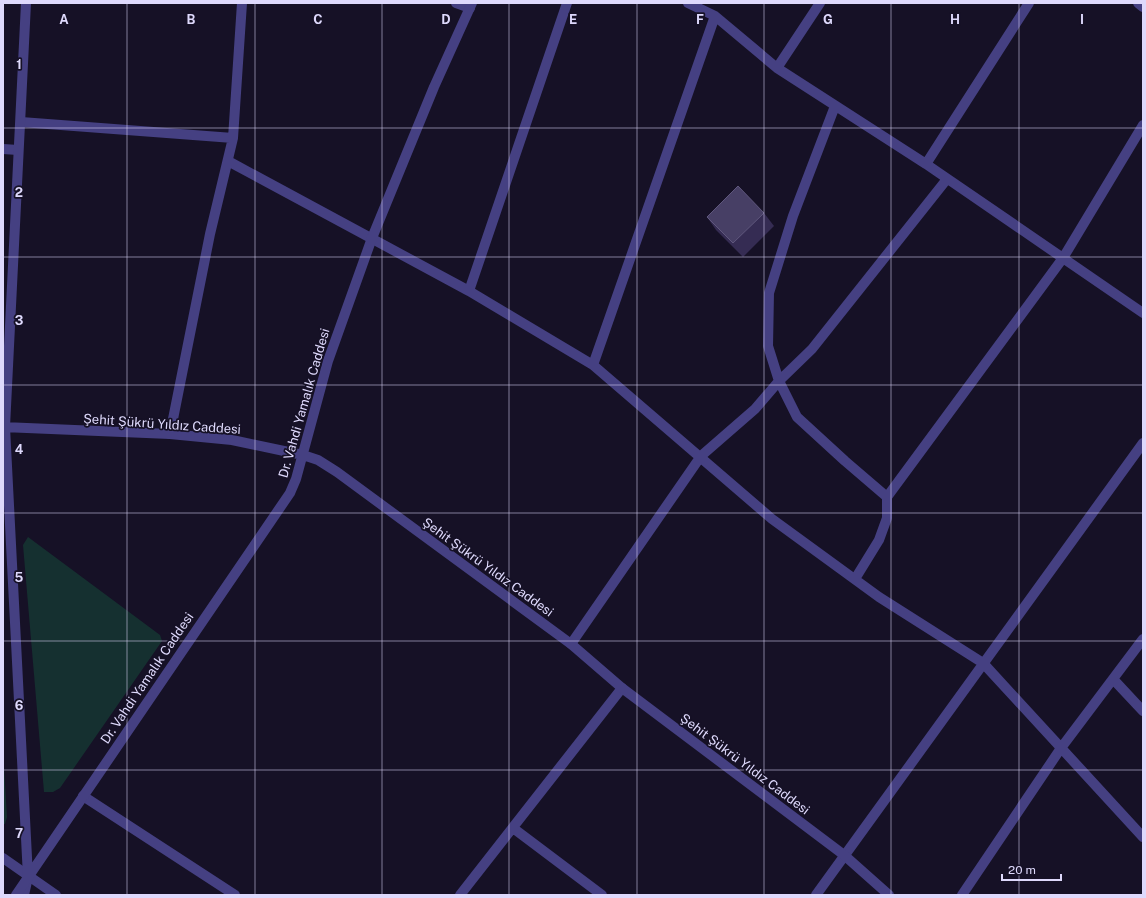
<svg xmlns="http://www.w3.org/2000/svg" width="1146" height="898" font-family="'Public Sans',sans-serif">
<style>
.green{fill:#153030}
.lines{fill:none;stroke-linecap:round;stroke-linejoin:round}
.minor{stroke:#454082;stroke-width:10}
.tertiary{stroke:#454082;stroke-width:10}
.wall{fill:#352c53}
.building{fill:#473f65;stroke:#5f577d}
.grid{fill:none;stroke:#ded9fc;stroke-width:1;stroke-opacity:0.55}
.labels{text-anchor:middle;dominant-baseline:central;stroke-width:3.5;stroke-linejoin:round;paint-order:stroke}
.street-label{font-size:13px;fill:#ded9fc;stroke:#161126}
.grid-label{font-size:13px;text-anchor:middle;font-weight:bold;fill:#ded9fc;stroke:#161126;stroke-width:3.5;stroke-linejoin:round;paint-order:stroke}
</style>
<rect width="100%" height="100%" fill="#161126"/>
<path class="green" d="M 28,537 L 160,635 L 162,641 L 60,788 L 53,792 L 44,792 L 23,545 Z
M 3,750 L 7,817 L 5,824 L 3,824 Z"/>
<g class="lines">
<path class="minor" d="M 456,3 L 470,8
M 688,3 L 715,16 L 777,68 L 926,164 L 1143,313
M 1138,3 L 1143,7
M 777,68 L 820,3
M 835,106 L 793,216 L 769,293 L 768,346 L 779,381 L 797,417 L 845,461 L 887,497
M 21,122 L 233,138
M 3,149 L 18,150
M 228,161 L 469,291 L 593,365 L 772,519 L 879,597 L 983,663 L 1143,837
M 926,164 L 1029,3
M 469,291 L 567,3
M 593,365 L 715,16
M 170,434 L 210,234 L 233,138 L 242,3
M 855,579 L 879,540 L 887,518 L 887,497 L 1063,258 L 1143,125
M 571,644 L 701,456 L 755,409 L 779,381 L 812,349 L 947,179
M 1113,679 L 1143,711
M 83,796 L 235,895
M 513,828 L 602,895
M 3,858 L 56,895
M 24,895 L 28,877
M 460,895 L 622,688
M 816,895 L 1143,443
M 962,895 L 1061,748 L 1143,639"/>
<path class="tertiary" d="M 26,3 L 5,427 L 28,877
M 3,427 L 170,434 L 232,440 L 303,455 L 318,460 L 337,472 L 571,644 L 622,688 L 844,855 L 889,895
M 16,895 L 290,493 L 296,479 L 328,361 L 372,238 L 434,87 L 472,3"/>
</g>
<path class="wall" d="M 764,213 L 774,226 L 743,257 L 716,230 L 707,217 Z"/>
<path class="building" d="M 738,186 L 764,213 L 733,243 L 707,217 Z"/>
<path class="grid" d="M 127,3 L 127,895M 255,3 L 255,895M 382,3 L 382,895M 509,3 L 509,895M 637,3 L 637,895M 764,3 L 764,895M 891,3 L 891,895M 1019,3 L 1019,895M 3,128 L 1143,128M 3,257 L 1143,257M 3,385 L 1143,385M 3,513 L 1143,513M 3,641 L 1143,641M 3,770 L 1143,770"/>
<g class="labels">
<g class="street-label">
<text transform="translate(304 403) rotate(-74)">Dr. Vahdi Yamalık Caddesi</text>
<text transform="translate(162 424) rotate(4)">Şehit Şükrü Yıldız Caddesi</text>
<text transform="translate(488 567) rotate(36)">Şehit Şükrü Yıldız Caddesi</text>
<text transform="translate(147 678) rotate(-56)">Dr. Vahdi Yamalık Caddesi</text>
<text transform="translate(745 764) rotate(37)">Şehit Şükrü Yıldız Caddesi</text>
</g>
</g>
<g class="grid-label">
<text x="64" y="24">A</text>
<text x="191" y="24">B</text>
<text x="318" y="24">C</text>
<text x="446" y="24">D</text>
<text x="573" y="24">E</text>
<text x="700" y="24">F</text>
<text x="828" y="24">G</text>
<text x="955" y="24">H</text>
<text x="1082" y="24">I</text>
<text x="19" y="69">1</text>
<text x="19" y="197">2</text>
<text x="19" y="325">3</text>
<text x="19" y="454">4</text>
<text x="19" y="582">5</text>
<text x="19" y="710">6</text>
<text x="19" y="838">7</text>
</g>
<rect width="1146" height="898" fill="none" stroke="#ded9fc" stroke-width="8"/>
<path d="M1002 874v6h59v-6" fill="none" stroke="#ded9fc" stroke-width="2"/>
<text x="1008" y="874" font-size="12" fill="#ded9fc" stroke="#161126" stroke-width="3" paint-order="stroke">20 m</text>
</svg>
